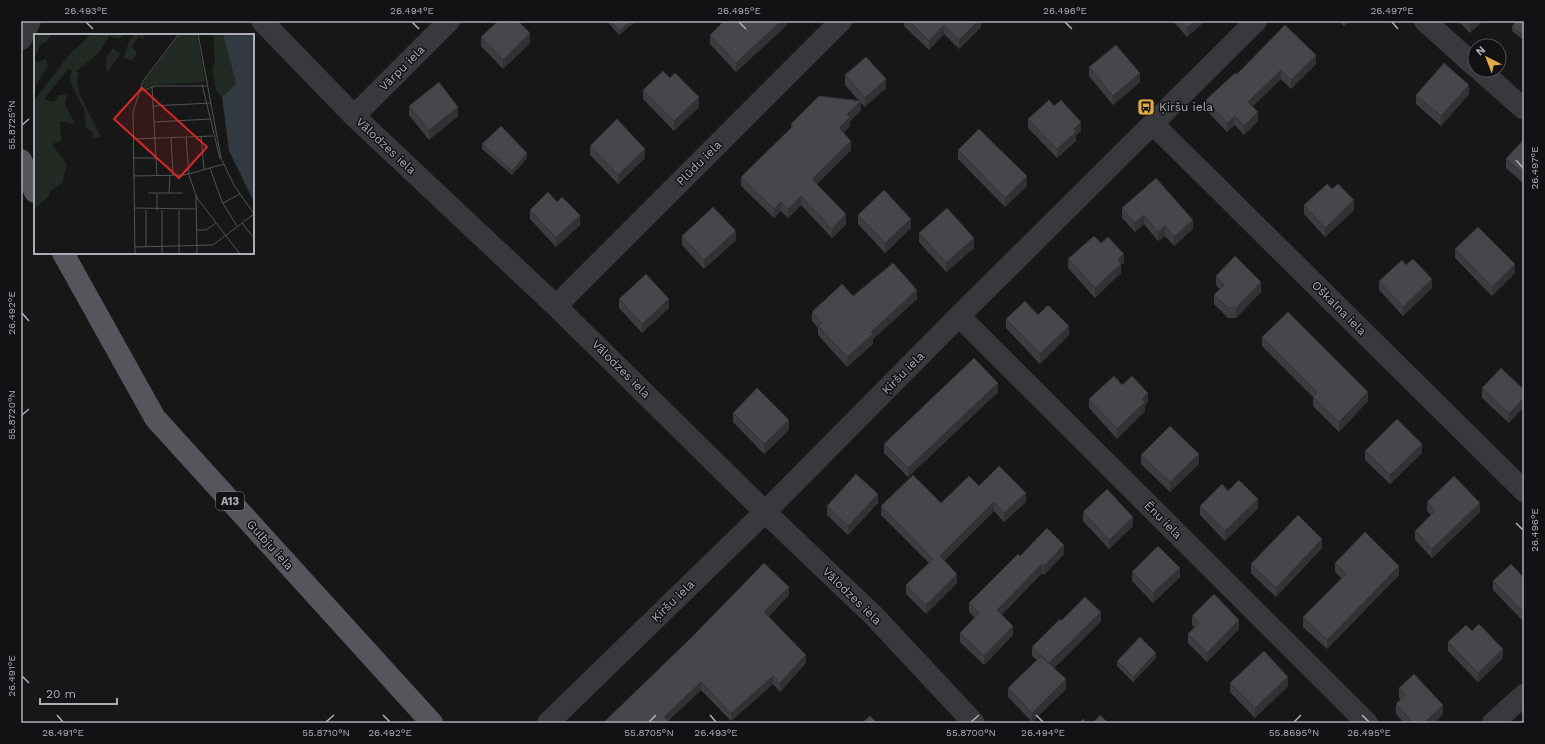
<svg xmlns="http://www.w3.org/2000/svg" width="1545" height="744" font-family="'Work Sans',sans-serif">
<style>
.lines{fill:none;stroke-linecap:round;stroke-linejoin:round}
.minor{stroke:#38393d;stroke-width:22}
.major{stroke:#55565c;stroke-width:22}
.wall{fill:#3c3d40}
.shaded-wall{fill:#313234}
.building{fill:#46474b;stroke:#313234}
.ticks{fill:none;stroke:#aaaeb7;stroke-width:1.5}
.labels{text-anchor:middle;dominant-baseline:central;stroke-width:3;stroke-linejoin:round;paint-order:stroke}
.shield{fill:#121214;stroke:#7c7f86;stroke-width:1}
.shield-label{font-size:11px;font-weight:bold;fill:#aaaeb7}
.street-label{font-size:12px;fill:#aaaeb7;stroke:#121214}
.poi-label{font-size:12px;fill:#aaaeb7;stroke:#121214;text-anchor:start}
.inset-road{fill:none;stroke:#525358;stroke-width:1}
.view{fill:#d62828;fill-opacity:0.15;stroke:#d62828;stroke-width:2}
.inset-edge{fill:none;stroke:#aaaeb7;stroke-width:2}
.neatline{fill:none;stroke:#aaaeb7;stroke-width:1.5}
.ticks-label{font-size:10px;text-anchor:middle;fill:#aaaeb7}
</style>
<rect width="100%" height="100%" fill="#171718"/>
<g class="lines">
<path class="minor" d="M 262,21 L 354,116 L 556,306 L 765,512 L 874,616 L 974,723
M 1425,21 L 1475,66
M 21,39 L 30,21
M 1480,70 L 1524,109
M 354,116 L 449,21
M 1153,124 L 1524,491
M 556,306 L 841,21
M 959,316 L 1367,723
M 548,723 L 765,512 L 959,316 L 1256,21
M 1493,723 L 1524,695"/>
<path class="major" d="M 21,160 L 35,192
M 63,253 L 155,418 L 432,723"/>
</g>
<path class="wall" d="M 607,21 L 636,21 L 619,35 Z
M 787,21 L 787,25 L 736,72 L 710,44 L 710,35 Z
M 904,21 L 981,21 L 981,27 L 959,49 L 944,34 L 929,50 L 904,26 Z
M 1173,21 L 1205,21 L 1187,37 Z
M 1339,21 L 1349,21 L 1344,26 Z
M 1458,21 L 1483,21 L 1470,33 Z
M 1524,21 L 1524,40 L 1512,31 L 1512,27 Z
M 481,37 L 530,43 L 503,69 L 481,46 Z
M 1316,64 L 1291,89 L 1281,79 L 1253,106 L 1258,121 L 1244,135 L 1235,125 L 1227,132 L 1206,110 L 1206,100 L 1237,74 Z
M 1089,67 L 1140,82 L 1113,105 L 1089,76 Z
M 845,75 L 886,88 L 865,107 L 861,103 L 861,110 L 850,121 L 850,126 L 843,133 L 851,150 L 817,184 L 846,224 L 832,238 L 801,205 L 788,218 L 781,211 L 774,218 L 741,186 L 741,177 L 791,128 L 791,124 L 859,101 L 845,85 Z
M 1524,81 L 1524,92 L 1523,91 L 1523,82 Z
M 643,90 L 699,107 L 674,131 L 643,99 Z
M 1469,94 L 1441,126 L 1416,104 L 1416,95 Z
M 409,106 L 458,116 L 429,140 L 409,115 Z
M 1054,106 L 1081,131 L 1076,135 L 1076,141 L 1057,158 L 1028,128 L 1028,119 Z
M 1524,139 L 1524,184 L 1506,168 L 1506,159 Z
M 482,144 L 527,158 L 512,175 L 482,149 Z
M 590,146 L 645,158 L 618,184 L 590,155 Z
M 958,150 L 1027,186 L 1005,207 L 958,159 Z
M 1332,189 L 1354,210 L 1325,237 L 1304,214 L 1304,205 Z
M 557,202 L 580,225 L 556,247 L 530,219 L 530,210 Z
M 1122,208 L 1193,229 L 1174,246 L 1165,236 L 1158,241 L 1144,224 L 1135,232 L 1122,218 Z
M 858,215 L 911,228 L 885,253 L 858,224 Z
M 919,233 L 974,248 L 946,272 L 919,242 Z
M 682,236 L 736,240 L 704,269 L 682,245 Z
M 1101,243 L 1124,263 L 1121,265 L 1121,273 L 1095,298 L 1068,268 L 1068,259 Z
M 1455,249 L 1515,273 L 1492,296 L 1455,258 Z
M 1406,265 L 1432,288 L 1403,316 L 1379,290 L 1379,281 Z
M 1216,276 L 1261,292 L 1236,318 L 1228,318 L 1214,304 L 1214,295 L 1220,290 L 1216,285 Z
M 853,296 L 917,299 L 873,339 L 873,344 L 847,367 L 818,335 L 818,328 L 812,321 L 812,312 Z
M 619,299 L 669,308 L 642,333 L 619,308 Z
M 1524,306 L 1524,318 L 1523,317 L 1523,308 Z
M 1038,315 L 1069,335 L 1040,364 L 1006,328 L 1006,319 Z
M 1262,337 L 1368,401 L 1339,432 L 1313,406 L 1313,397 L 1262,346 Z
M 1122,385 L 1148,402 L 1145,405 L 1145,411 L 1117,439 L 1089,408 L 1089,399 Z
M 1482,388 L 1524,390 L 1509,423 L 1482,398 Z
M 998,392 L 908,477 L 884,453 L 884,444 Z
M 733,413 L 789,430 L 764,454 L 733,422 Z
M 1365,451 L 1422,453 L 1390,484 L 1365,460 Z
M 1141,455 L 1199,464 L 1170,492 L 1141,464 Z
M 1228,491 L 1258,508 L 1225,541 L 1200,515 L 1200,506 Z
M 1026,502 L 1004,522 L 994,511 L 944,560 L 957,583 L 926,614 L 906,594 L 906,585 L 929,563 L 881,515 L 881,506 L 941,503 Z
M 1427,502 L 1480,512 L 1432,558 L 1415,540 L 1415,531 L 1431,515 L 1427,511 Z
M 878,503 L 848,535 L 827,515 L 827,506 Z
M 1083,512 L 1133,526 L 1109,549 L 1083,521 Z
M 1322,548 L 1276,597 L 1251,573 L 1251,564 Z
M 1064,554 L 1044,575 L 1042,573 L 1001,615 L 1013,635 L 984,665 L 960,642 L 960,633 L 975,618 L 969,612 L 969,603 L 1020,556 Z
M 1335,563 L 1399,575 L 1327,649 L 1303,627 L 1303,617 L 1342,579 L 1335,572 Z
M 1132,572 L 1180,577 L 1153,603 L 1132,581 Z
M 1524,577 L 1524,622 L 1493,590 L 1493,581 Z
M 789,595 L 769,616 L 806,663 L 780,692 L 773,684 L 731,721 L 701,690 L 668,721 L 603,723 Z
M 1192,616 L 1239,629 L 1207,662 L 1188,643 L 1188,634 L 1194,627 L 1192,625 Z
M 1061,621 L 1101,621 L 1054,668 L 1066,689 L 1032,722 L 1008,697 L 1008,688 L 1037,660 L 1032,656 L 1032,647 Z
M 1472,631 L 1503,658 L 1478,682 L 1448,651 L 1448,642 Z
M 1156,658 L 1133,682 L 1117,666 L 1117,661 Z
M 1230,683 L 1288,686 L 1255,718 L 1230,692 Z
M 1399,688 L 1443,714 L 1434,723 L 1404,723 L 1396,714 L 1396,704 L 1401,700 L 1399,698 Z"/>
<path class="shaded-wall" d="M 631,21 L 636,21 L 619,35 L 619,31 Z
M 781,21 L 787,21 L 787,25 L 736,72 L 736,63 Z
M 978,21 L 981,21 L 981,27 L 959,49 L 959,40 Z
M 1194,21 L 1205,21 L 1187,37 L 1187,28 Z
M 1344,21 L 1349,21 L 1344,26 Z
M 1474,21 L 1483,21 L 1470,33 L 1470,25 Z
M 944,25 L 944,34 L 929,50 L 929,41 Z
M 530,33 L 530,43 L 503,69 L 503,60 Z
M 1316,55 L 1316,64 L 1291,89 L 1291,80 Z
M 1281,70 L 1281,79 L 1248,111 L 1248,102 Z
M 1140,73 L 1140,82 L 1113,105 L 1113,96 Z
M 886,79 L 886,88 L 865,107 L 865,98 Z
M 1469,85 L 1469,94 L 1441,126 L 1441,116 Z
M 699,97 L 699,107 L 674,131 L 674,121 Z
M 861,101 L 861,110 L 850,121 L 850,126 L 839,137 L 839,128 L 847,114 Z
M 458,107 L 458,116 L 429,140 L 429,130 Z
M 1258,112 L 1258,121 L 1244,135 L 1244,126 Z
M 1235,116 L 1235,125 L 1227,132 L 1227,123 Z
M 1081,122 L 1081,131 L 1076,135 L 1076,141 L 1057,158 L 1057,149 L 1074,129 Z
M 851,141 L 851,150 L 812,189 L 812,179 Z
M 645,149 L 645,158 L 618,184 L 618,175 Z
M 527,153 L 527,158 L 512,175 L 512,171 Z
M 1027,176 L 1027,186 L 1005,207 L 1005,198 Z
M 801,196 L 801,205 L 788,218 L 788,209 Z
M 1354,200 L 1354,210 L 1325,237 L 1325,228 Z
M 781,202 L 781,211 L 774,218 L 774,209 Z
M 846,214 L 846,224 L 832,238 L 832,229 Z
M 580,215 L 580,225 L 556,247 L 556,238 Z
M 1144,215 L 1144,224 L 1135,232 L 1135,223 Z
M 911,219 L 911,228 L 885,253 L 885,243 Z
M 1193,220 L 1193,229 L 1174,246 L 1174,237 Z
M 1165,226 L 1165,236 L 1158,241 L 1158,232 Z
M 736,231 L 736,240 L 704,269 L 704,260 Z
M 974,238 L 974,248 L 946,272 L 946,263 Z
M 1124,254 L 1124,263 L 1121,265 L 1121,273 L 1095,298 L 1095,288 L 1118,259 Z
M 1515,264 L 1515,273 L 1492,296 L 1492,287 Z
M 1432,279 L 1432,288 L 1403,316 L 1403,307 Z
M 1261,282 L 1261,292 L 1236,318 L 1236,308 Z
M 917,290 L 917,299 L 873,339 L 873,344 L 847,367 L 847,357 L 871,332 Z
M 669,299 L 669,308 L 642,333 L 642,324 Z
M 1069,326 L 1069,335 L 1040,364 L 1040,354 Z
M 998,383 L 998,392 L 908,477 L 908,468 Z
M 1368,392 L 1368,401 L 1339,432 L 1339,422 Z
M 1148,393 L 1148,402 L 1145,405 L 1145,411 L 1117,439 L 1117,429 L 1142,399 Z
M 1524,398 L 1524,407 L 1509,423 L 1509,414 Z
M 789,420 L 789,430 L 764,454 L 764,444 Z
M 1422,444 L 1422,453 L 1390,484 L 1390,475 Z
M 1199,454 L 1199,464 L 1170,492 L 1170,482 Z
M 1026,493 L 1026,502 L 1004,522 L 1004,513 Z
M 878,494 L 878,503 L 848,535 L 848,526 Z
M 1258,499 L 1258,508 L 1225,541 L 1225,531 Z
M 994,502 L 994,511 L 940,565 L 940,556 Z
M 1480,503 L 1480,512 L 1432,558 L 1432,549 Z
M 1133,517 L 1133,526 L 1109,549 L 1109,540 Z
M 1322,539 L 1322,548 L 1276,597 L 1276,588 Z
M 1064,545 L 1064,554 L 1044,575 L 1044,566 Z
M 1042,564 L 1042,573 L 997,620 L 997,610 Z
M 1399,566 L 1399,575 L 1327,649 L 1327,640 Z
M 1180,568 L 1180,577 L 1153,603 L 1153,593 Z
M 957,574 L 957,583 L 926,614 L 926,605 Z
M 789,587 L 789,595 L 764,621 L 764,612 Z
M 1101,612 L 1101,621 L 1049,673 L 1049,663 Z
M 1239,620 L 1239,629 L 1207,662 L 1207,653 Z
M 1013,626 L 1013,635 L 984,665 L 984,656 Z
M 1503,649 L 1503,658 L 1478,682 L 1478,673 Z
M 1156,653 L 1156,658 L 1133,682 L 1133,677 Z
M 806,655 L 806,663 L 780,692 L 780,683 Z
M 773,676 L 773,684 L 731,721 L 731,713 Z
M 1288,677 L 1288,686 L 1255,718 L 1255,708 Z
M 1066,679 L 1066,689 L 1032,722 L 1032,713 Z
M 701,682 L 701,690 L 666,723 L 664,717 Z
M 1443,705 L 1443,714 L 1434,723 L 1424,723 Z"/>
<path class="building" d="M 498,21 L 518,21 L 530,33 L 503,60 L 481,37 Z
M 611,21 L 631,21 L 619,31 Z
M 724,21 L 781,21 L 736,63 L 710,35 Z
M 909,21 L 978,21 L 959,40 L 944,25 L 929,41 Z
M 1181,21 L 1194,21 L 1187,28 Z
M 1467,21 L 1474,21 L 1470,25 Z
M 1516,21 L 1524,21 L 1524,36 L 1512,27 Z
M 1285,25 L 1316,55 L 1291,80 L 1281,70 L 1248,102 L 1258,112 L 1244,126 L 1235,116 L 1227,123 L 1206,100 L 1235,73 L 1237,74 Z
M 1116,45 L 1140,73 L 1113,96 L 1089,67 Z
M 866,57 L 886,79 L 865,98 L 845,75 Z
M 1444,63 L 1469,85 L 1441,116 L 1416,95 Z
M 663,71 L 670,78 L 675,73 L 699,97 L 674,121 L 643,90 Z
M 439,82 L 458,107 L 429,130 L 409,106 Z
M 819,96 L 861,101 L 847,114 L 850,117 L 839,128 L 851,141 L 812,179 L 846,214 L 832,229 L 801,196 L 788,209 L 781,202 L 774,209 L 741,177 L 793,126 L 791,124 Z
M 1049,100 L 1054,106 L 1061,100 L 1081,122 L 1074,129 L 1076,132 L 1057,149 L 1028,119 Z
M 617,119 L 645,149 L 618,175 L 590,146 Z
M 501,126 L 527,153 L 512,171 L 482,144 Z
M 979,129 L 1027,176 L 1005,198 L 958,150 Z
M 1524,139 L 1524,175 L 1506,159 Z
M 1156,178 L 1193,220 L 1174,237 L 1165,226 L 1158,232 L 1144,215 L 1135,223 L 1122,208 Z
M 1327,184 L 1332,189 L 1338,184 L 1354,200 L 1325,228 L 1304,205 Z
M 884,190 L 911,219 L 885,243 L 858,215 Z
M 548,192 L 557,202 L 562,197 L 580,215 L 556,238 L 530,210 Z
M 713,207 L 736,231 L 704,260 L 682,236 Z
M 947,208 L 974,238 L 946,263 L 919,233 Z
M 1478,227 L 1515,264 L 1492,287 L 1455,249 Z
M 1094,236 L 1101,243 L 1108,237 L 1124,254 L 1118,259 L 1121,264 L 1095,288 L 1068,259 Z
M 1235,256 L 1261,282 L 1236,308 L 1228,308 L 1214,295 L 1224,285 L 1216,276 Z
M 1413,259 L 1432,279 L 1403,307 L 1379,281 L 1402,260 L 1406,265 Z
M 893,263 L 917,290 L 871,332 L 873,334 L 847,357 L 818,326 L 822,323 L 812,312 L 842,284 L 853,296 Z
M 646,274 L 669,299 L 642,324 L 619,299 Z
M 1025,301 L 1038,315 L 1048,305 L 1069,326 L 1040,354 L 1006,319 Z
M 1288,312 L 1368,392 L 1339,422 L 1313,397 L 1317,392 L 1262,337 Z
M 974,358 L 998,383 L 908,468 L 884,444 Z
M 1501,368 L 1524,390 L 1524,398 L 1509,414 L 1482,388 Z
M 1114,376 L 1122,385 L 1132,376 L 1148,393 L 1142,399 L 1145,402 L 1117,429 L 1089,399 Z
M 757,388 L 789,420 L 764,444 L 733,413 Z
M 1397,419 L 1422,444 L 1390,475 L 1365,451 Z
M 1170,426 L 1199,454 L 1170,482 L 1141,455 Z
M 999,466 L 1026,493 L 1004,513 L 994,502 L 940,556 L 957,574 L 926,605 L 906,585 L 933,559 L 881,506 L 913,475 L 941,503 L 969,476 L 979,486 Z
M 856,474 L 878,494 L 848,526 L 827,506 Z
M 1454,476 L 1480,503 L 1432,549 L 1415,531 L 1435,511 L 1427,502 Z
M 1239,480 L 1258,499 L 1225,531 L 1200,506 L 1222,484 L 1228,491 Z
M 1107,489 L 1133,517 L 1109,540 L 1083,512 Z
M 1298,515 L 1322,539 L 1276,588 L 1251,564 Z
M 1047,528 L 1064,545 L 1044,566 L 1042,564 L 997,610 L 1013,626 L 984,656 L 960,633 L 979,613 L 969,603 L 1018,554 L 1020,556 Z
M 1365,532 L 1399,566 L 1327,640 L 1303,617 L 1346,574 L 1335,563 Z
M 1158,546 L 1180,568 L 1153,593 L 1132,572 Z
M 764,563 L 789,587 L 764,612 L 806,655 L 780,683 L 773,676 L 731,713 L 701,682 L 664,717 L 670,723 L 603,723 L 691,638 Z
M 1511,564 L 1524,578 L 1524,577 L 1524,613 L 1493,581 Z
M 1214,594 L 1239,620 L 1207,653 L 1188,634 L 1199,623 L 1192,616 Z
M 1085,597 L 1101,612 L 1049,663 L 1032,647 L 1060,619 L 1061,621 Z
M 1479,624 L 1503,649 L 1478,673 L 1448,642 L 1466,625 L 1472,631 Z
M 1140,637 L 1156,653 L 1133,677 L 1117,661 Z
M 1264,651 L 1288,677 L 1255,708 L 1230,683 Z
M 1041,656 L 1066,679 L 1032,713 L 1008,688 Z
M 1414,674 L 1443,705 L 1424,723 L 1413,723 L 1396,704 L 1405,695 L 1399,688 Z
M 1100,715 L 1108,723 L 1093,723 Z
M 870,716 L 877,723 L 862,723 Z
M 1083,719 L 1086,723 L 1079,723 Z"/>
<path class="ticks" d="M 86,22 L 93,29M 412,22 L 419,29M 739,22 L 746,29M 1065,22 L 1072,29M 1392,22 L 1398,29M 22,125 L 29,119M 1516,160 L 1523,168M 22,313 L 29,321M 22,415 L 29,409M 1516,523 L 1523,530M 22,676 L 29,683M 57,715 L 63,722M 383,715 L 390,722M 710,715 L 716,722M 1036,715 L 1043,722M 1362,715 L 1369,722M 326,722 L 334,715M 649,722 L 656,715M 971,722 L 979,715M 1294,722 L 1301,715"/>
<defs>
<g id="bus-square" transform="scale(0.9)"><rect x="-9" y="-9" width="18" height="18" rx="4" fill="#e0ab48" stroke="#121214"/><path d="M-5-6H5V4H4V6H2V4H-2V6H-4V4H-5ZM-3.5-4V0h7V-4ZM-3.5 1.2v1.5H-2V1.2ZM2 1.2v1.5H3.5V1.2Z" fill="#111"/></g>
</defs>
<g fill-rule="evenodd">
<use href="#bus-square" x="1146" y="107"/>
</g>
<g class="labels">
<rect class="shield" x="216" y="492" width="28" height="18" rx="3"/>
<g class="shield-label">
<text x="230" y="501">A13</text>
</g>
<g class="street-label">
<text transform="translate(402 68) rotate(-45)">Vārpu iela</text>
<text transform="translate(386 146) rotate(43)">Vālodzes iela</text>
<text transform="translate(699 163) rotate(-45)">Plūdu iela</text>
<text transform="translate(1339 308) rotate(45)">Oškalna iela</text>
<text transform="translate(621 369) rotate(45)">Vālodzes iela</text>
<text transform="translate(903 373) rotate(-45)">Ķiršu iela</text>
<text transform="translate(1163 520) rotate(45)">Ēnu iela</text>
<text transform="translate(270 545) rotate(48)">Gulbju iela</text>
<text transform="translate(852 596) rotate(44)">Vālodzes iela</text>
<text transform="translate(673 601) rotate(-44)">Ķiršu iela</text>
</g>
<g class="poi-label">
<text x="1159" y="107">Ķiršu iela</text>
</g>
</g>
<g transform="translate(34 34)">
<rect width="220" height="220" fill="#171718"/>
<path d="M 5,0 L 18,0 L 11,9 L 7,10 L 0,24 L 3,29 L 12,25 L 14,32 L 0,54 L 0,6 ZM 57,0 L 90,0 L 84,5 L 75,2 L 65,19 L 42,37 L 45,40 L 43,45 L 45,59 L 67,103 L 58,104 L 59,98 L 52,94 L 50,75 L 37,50 L 36,43 L 38,36 L 34,35 L 10,65 L 18,68 L 23,66 L 25,61 L 33,61 L 31,70 L 41,90 L 26,87 L 27,107 L 18,110 L 33,131 L 28,149 L 16,157 L 15,162 L 0,175 L 0,67 L 34,22 ZM 101,0 L 109,0 L 110,5 L 105,2 L 98,12 L 103,19 L 98,27 L 90,24 L 95,7 ZM 146,0 L 163,0 L 171,48 L 119,51 L 108,56 L 111,46 ZM 179,0 L 189,0 L 202,50 L 188,63 L 182,56 L 178,34 L 181,29 ZM 79,14 L 86,20 L 73,39 L 72,24 Z" fill="#232a24"/>
<path d="M 189,0 L 220,0 L 220,168 L 195,117 L 188,63 L 202,50 Z" fill="#313a40"/>
<path class="inset-road" d="M 164,0 L 187,124 L 200,151 L 220,180M 168,50 L 186,125M 118,52 L 123,142M 105,58 L 121,52 L 173,52M 119,72 L 176,69M 120,88 L 177,85M 167,102 L 170,135M 152,103 L 155,141 L 163,164 L 206,220M 137,104 L 139,141M 99,105 L 179,102M 99,124 L 122,124M 176,134 L 188,168 L 203,192M 100,142 L 151,141 L 190,130M 114,159 L 149,159M 123,159 L 123,176M 135,159 L 136,141M 162,162 L 163,220M 189,169 L 206,160M 100,174 L 162,175M 128,176 L 128,220M 145,176 L 145,220M 208,189 L 220,204M 163,196 L 172,196 L 182,189M 101,213 L 179,211 L 220,180M 112,213 L 112,176M 101,220 L 99,78 L 109,47 L 145,0"/>
<path class="view" d="M 108,54 L 173,113 L 145,144 L 80,85 Z"/>
<rect width="220" height="220" class="inset-edge"/>
</g>
<rect width="1545" height="744" fill="none" stroke="#121214" stroke-width="44"/>
<g transform="translate(1487 58) rotate(318)"><circle r="19" fill="#121214" stroke="#4f5055"/>
<path d="M0-3L7 15L0 10L-7 15Z" fill="#e0ab48"/>
<text y="-6" font-size="11" font-weight="bold" text-anchor="middle" fill="#aaaeb7">N</text>
</g>
<path d="M40 698v6h77v-6" fill="none" stroke="#aaaeb7" stroke-width="2"/>
<text x="46" y="698" font-size="12" fill="#aaaeb7" stroke="#121214" stroke-width="3" paint-order="stroke">20 m</text>
<rect x="22" y="22" width="1501" height="700" class="neatline"/>
<g class="ticks-label">
<text x="86" y="14">26.493°E</text>
<text x="412" y="14">26.494°E</text>
<text x="739" y="14">26.495°E</text>
<text x="1065" y="14">26.496°E</text>
<text x="1392" y="14">26.497°E</text>
<text transform="translate(11 125) rotate(-90)" y="4">55.8725°N</text>
<text transform="translate(1534 168) rotate(-90)" y="4">26.497°E</text>
<text transform="translate(11 313) rotate(-90)" y="4">26.492°E</text>
<text transform="translate(11 415) rotate(-90)" y="4">55.8720°N</text>
<text transform="translate(1534 530) rotate(-90)" y="4">26.496°E</text>
<text transform="translate(11 676) rotate(-90)" y="4">26.491°E</text>
<text x="63" y="736">26.491°E</text>
<text x="326" y="736">55.8710°N</text>
<text x="390" y="736">26.492°E</text>
<text x="649" y="736">55.8705°N</text>
<text x="716" y="736">26.493°E</text>
<text x="971" y="736">55.8700°N</text>
<text x="1043" y="736">26.494°E</text>
<text x="1294" y="736">55.8695°N</text>
<text x="1369" y="736">26.495°E</text>
</g>
</svg>
